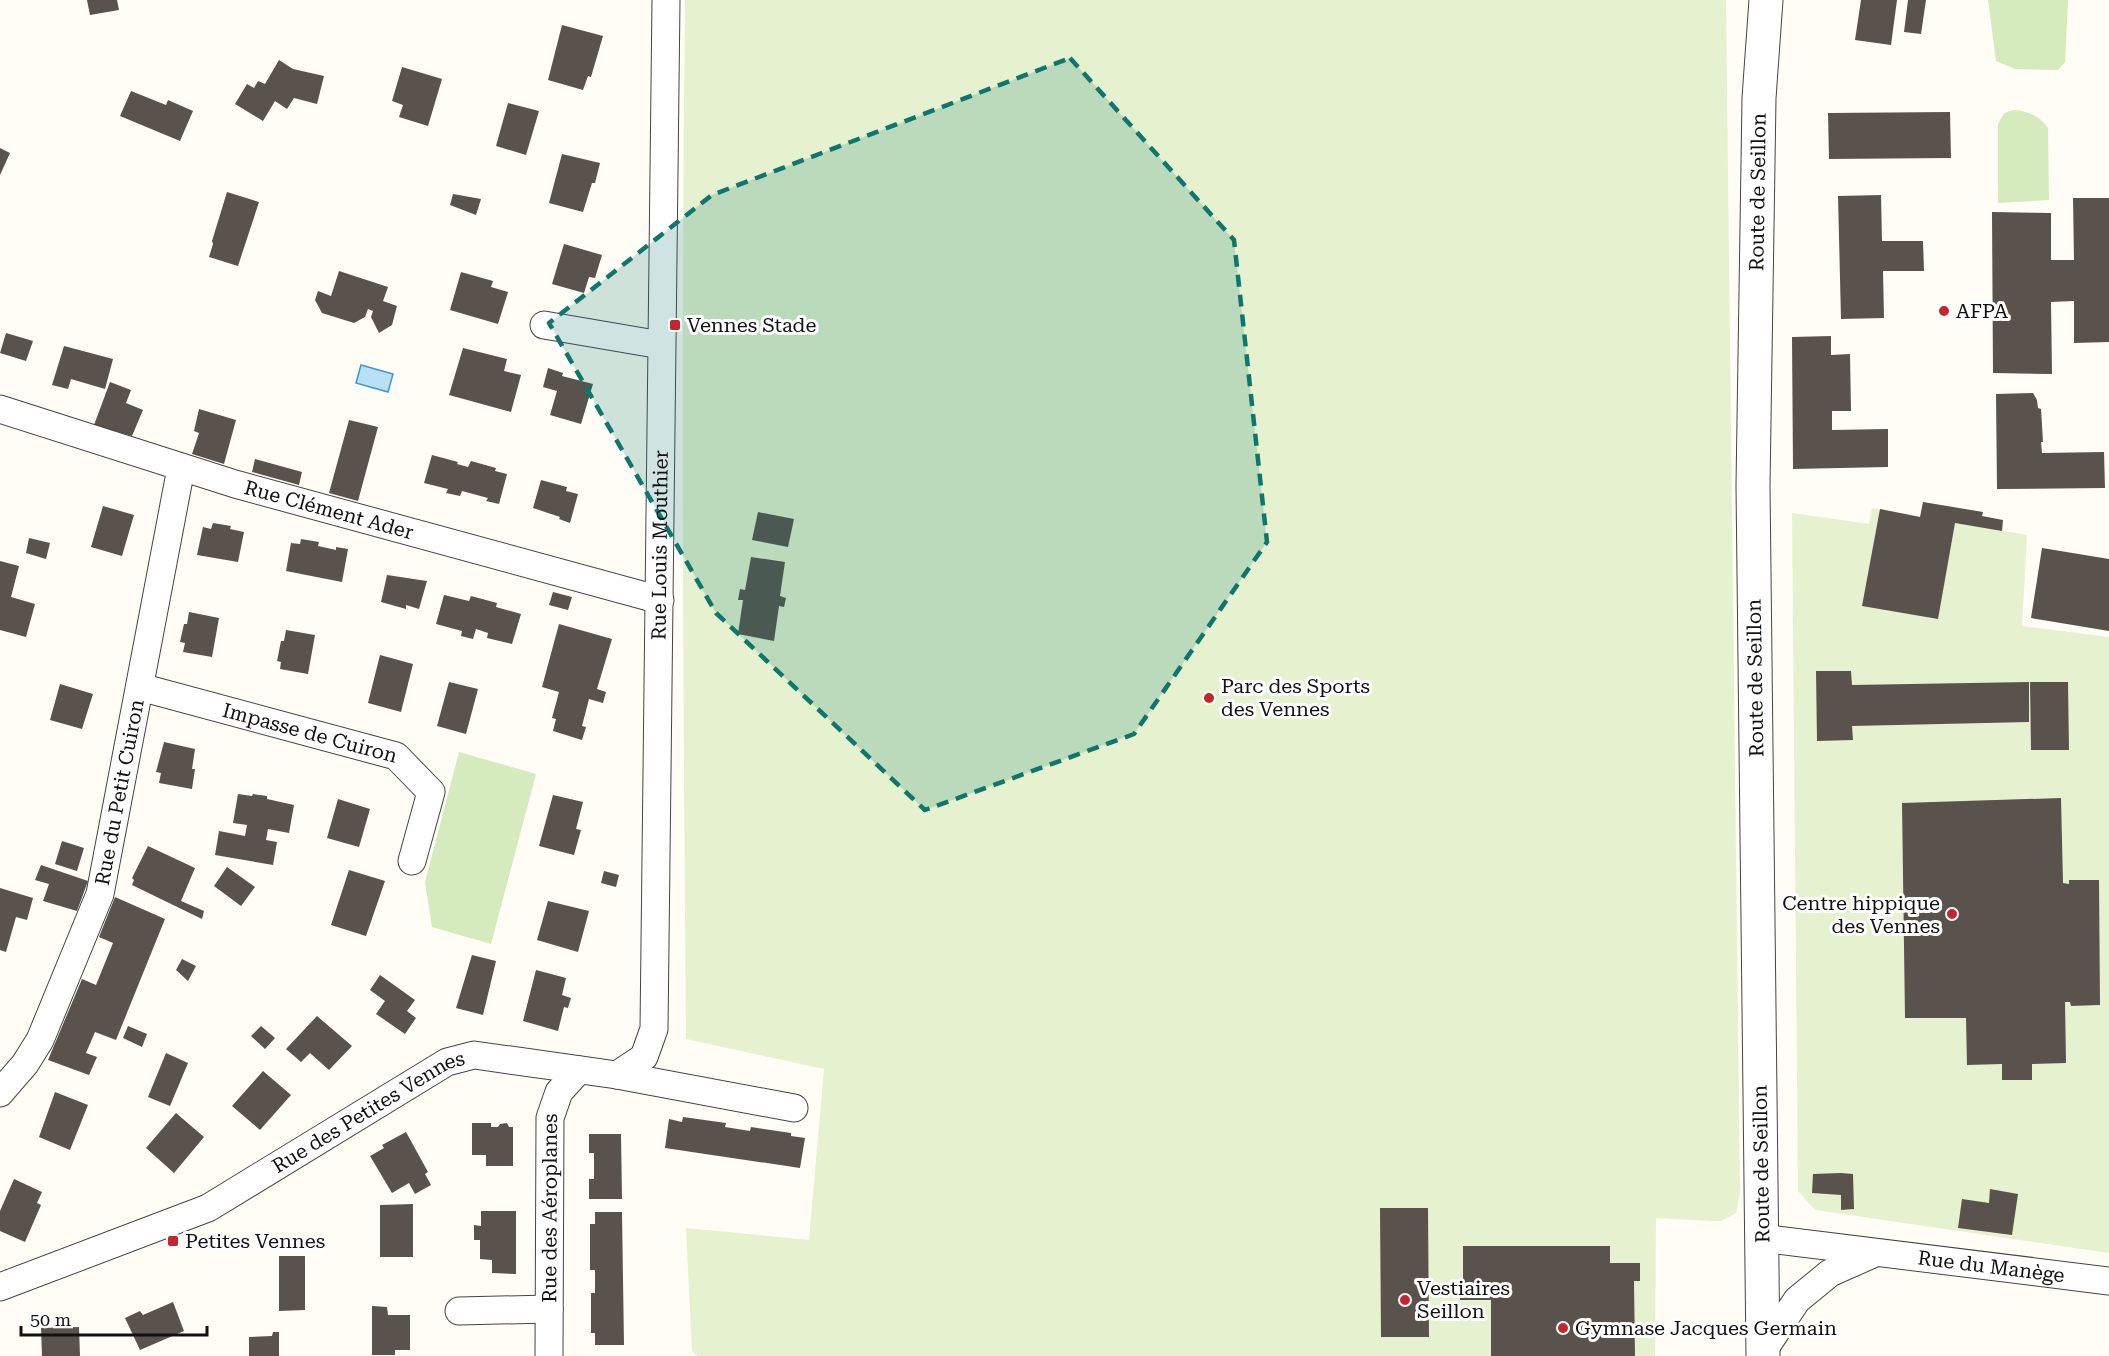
<svg xmlns="http://www.w3.org/2000/svg" width="2109" height="1356" font-family="'Roboto Serif',serif">
<style>
.green{fill:#d5ebbd}
.pitch{fill:#e6f2cf}
.water{fill:#b9e0f7;stroke:#3f96cf;stroke-width:1.5}
.building{fill:#5a524d}
.lines{fill:none;stroke-linecap:round;stroke-linejoin:round}
.minor-casing{stroke:#444;stroke-width:29}
.tertiary-casing{stroke:#444;stroke-width:35}
.minor{stroke:#fff;stroke-width:27}
.tertiary{stroke:#fff;stroke-width:33}
.marked{fill:#0f766e;fill-opacity:0.2;stroke:#0f766e;stroke-width:4.5;stroke-dasharray:12 8;stroke-linejoin:round}
.poi-dot{fill:#c4262e;stroke:#fff;stroke-width:2}
.labels{text-anchor:middle;dominant-baseline:central;stroke-width:6;stroke-linejoin:round;paint-order:stroke}
.street-label{font-size:20px;fill:#111;stroke:#fff}
.poi-label{font-size:20px;fill:#111;stroke:#fff;text-anchor:start}
</style>
<rect width="100%" height="100%" fill="#fffdf5"/>
<path class="green" d="M 1988,0 L 2068,0 L 2065,62 L 2058,70 L 2015,69 L 1996,61 Z
M 2014,110 C 2028,111 2040,116 2048,128 L 2049,200 L 1998,203 L 1998,124 L 2004,113 Z
M 459,752 L 536,774 L 491,944 L 432,927 L 425,882 Z"/>
<path class="pitch" d="M 685,0 L 1726,0 L 1740,1192 L 1736,1213 L 1721,1221 L 1710,1221 L 1656,1218 L 1655,1356 L 697,1356 L 692,1351 L 686,1228 L 809,1240 L 824,1069 L 686,1039 C 683,693 681,347 685,0 Z
M 1872,508 L 2027,535 L 2022,626 L 2109,637 L 2109,1253 L 1815,1210 L 1798,1191 L 1792,513 L 1869,524 Z"/>
<path class="water" d="M 361,365 L 393,374 L 388,392 L 356,383 Z"/>
<path class="building" d="M 87,0 L 117,0 L 119,10 L 90,15 Z
M 1861,0 L 1897,0 L 1891,45 L 1855,40 Z
M 1908,0 L 1926,0 L 1921,34 L 1904,32 Z
M 562,25 L 603,36 L 591,77 L 588,76 L 583,90 L 548,80 Z
M 279,60 L 293,69 L 324,76 L 317,104 L 294,98 L 287,109 L 275,101 L 263,121 L 235,104 L 247,84 L 254,88 L 258,81 L 265,84 Z
M 402,67 L 442,79 L 428,126 L 399,117 L 403,105 L 392,101 Z
M 131,91 L 166,105 L 168,100 L 193,111 L 180,141 L 120,116 Z
M 508,103 L 539,111 L 526,155 L 496,146 Z
M 1950,112 L 1951,158 L 1829,159 L 1828,113 Z
M 0,148 L 10,153 L 0,175 Z
M 562,154 L 600,163 L 595,183 L 592,183 L 583,212 L 549,203 Z
M 227,192 L 259,202 L 238,266 L 209,257 L 213,244 L 212,241 Z
M 453,194 L 481,199 L 476,215 L 450,205 Z
M 1881,195 L 1882,241 L 1923,241 L 1924,271 L 1883,271 L 1884,318 L 1841,319 L 1838,196 Z
M 2073,198 L 2109,198 L 2109,342 L 2074,343 L 2074,301 L 2051,302 L 2052,374 L 1993,373 L 1992,212 L 2051,213 L 2051,260 L 2074,260 Z
M 564,244 L 602,255 L 595,278 L 589,277 L 584,293 L 552,284 Z
M 339,271 L 388,287 L 383,301 L 397,306 L 392,325 L 379,333 L 371,317 L 373,311 L 368,309 L 365,317 L 354,323 L 322,313 L 315,300 L 318,291 L 331,296 Z
M 461,272 L 493,281 L 491,287 L 508,292 L 498,324 L 450,310 Z
M 6,333 L 33,341 L 26,361 L 0,353 Z
M 1831,336 L 1831,355 L 1850,354 L 1851,411 L 1832,411 L 1832,430 L 1888,429 L 1888,467 L 1793,469 L 1792,337 Z
M 64,346 L 113,359 L 105,389 L 71,379 L 68,389 L 52,385 Z
M 463,348 L 507,359 L 504,371 L 521,375 L 511,412 L 449,395 Z
M 548,368 L 563,373 L 562,376 L 593,384 L 581,424 L 550,415 L 557,391 L 543,387 Z
M 110,382 L 131,390 L 126,403 L 143,410 L 132,436 L 94,425 Z
M 2033,393 L 2037,400 L 2038,408 L 2041,409 L 2043,442 L 2041,442 L 2042,453 L 2104,452 L 2105,488 L 1997,489 L 1996,394 Z
M 199,409 L 236,420 L 224,464 L 192,454 L 199,433 L 194,431 Z
M 349,420 L 378,427 L 358,501 L 329,493 Z
M 432,455 L 458,462 L 457,464 L 468,467 L 471,461 L 496,468 L 495,471 L 507,474 L 499,504 L 486,501 L 488,498 L 462,491 L 460,496 L 446,493 L 448,489 L 424,483 Z
M 255,459 L 302,472 L 299,485 L 252,472 Z
M 541,480 L 567,487 L 566,491 L 578,494 L 570,523 L 559,519 L 560,517 L 533,508 Z
M 1923,502 L 1983,512 L 1982,516 L 2003,520 L 2002,531 L 1955,523 L 1938,619 L 1862,606 L 1880,509 L 1920,517 Z
M 103,506 L 134,515 L 122,556 L 91,547 Z
M 758,512 L 794,519 L 788,547 L 752,540 Z
M 213,523 L 231,526 L 230,529 L 244,532 L 238,562 L 197,555 L 203,527 L 211,529 Z
M 29,538 L 50,543 L 46,559 L 26,553 Z
M 301,539 L 319,542 L 318,546 L 336,550 L 336,547 L 348,549 L 342,582 L 286,571 L 291,543 L 300,544 Z
M 2042,548 L 2109,559 L 2109,631 L 2031,618 Z
M 751,557 L 785,562 L 780,596 L 786,598 L 784,607 L 779,606 L 774,641 L 738,634 L 743,600 L 738,600 L 740,589 L 745,590 Z
M 0,561 L 19,566 L 11,597 L 35,604 L 26,637 L 0,630 Z
M 387,575 L 427,581 L 419,609 L 406,605 L 406,609 L 381,602 Z
M 553,592 L 572,597 L 568,610 L 549,605 Z
M 444,595 L 469,601 L 471,596 L 497,603 L 496,607 L 521,614 L 512,644 L 487,638 L 488,633 L 476,629 L 473,639 L 461,636 L 462,631 L 436,624 Z
M 189,612 L 219,618 L 212,657 L 183,652 L 185,643 L 180,642 L 184,624 L 187,624 Z
M 559,624 L 612,639 L 597,689 L 606,692 L 603,703 L 589,699 L 582,726 L 586,727 L 582,740 L 553,731 L 556,719 L 552,718 L 559,692 L 542,687 Z
M 286,630 L 315,635 L 308,674 L 280,669 L 281,662 L 277,661 L 281,641 L 284,641 Z
M 380,655 L 413,664 L 401,712 L 368,703 Z
M 1816,671 L 1851,671 L 1852,685 L 2029,682 L 2029,722 L 1852,726 L 1853,740 L 1817,741 Z
M 449,682 L 478,689 L 466,734 L 437,726 Z
M 2030,682 L 2068,682 L 2069,750 L 2031,750 Z
M 60,684 L 93,694 L 82,729 L 50,720 Z
M 164,742 L 195,749 L 192,769 L 195,769 L 192,789 L 159,783 L 161,773 L 156,772 Z
M 238,794 L 252,796 L 253,794 L 267,796 L 267,799 L 294,805 L 289,833 L 268,829 L 266,840 L 277,842 L 273,865 L 215,855 L 219,831 L 245,836 L 247,825 L 233,823 Z
M 553,795 L 583,802 L 576,829 L 581,830 L 574,855 L 539,846 Z
M 2061,798 L 2063,883 L 2069,884 L 2069,880 L 2099,880 L 2100,1005 L 2071,1006 L 2070,1002 L 2065,1002 L 2066,1063 L 2032,1064 L 2032,1080 L 2002,1080 L 2002,1064 L 1967,1065 L 1966,1018 L 1905,1018 L 1902,803 Z
M 338,799 L 370,809 L 359,847 L 327,838 Z
M 62,841 L 84,848 L 77,871 L 55,864 Z
M 148,846 L 195,868 L 181,901 L 204,911 L 202,919 L 132,885 L 134,880 L 132,878 Z
M 41,865 L 88,881 L 77,911 L 43,901 L 49,884 L 35,880 Z
M 227,867 L 255,887 L 241,906 L 214,886 Z
M 349,870 L 385,881 L 366,936 L 331,925 Z
M 604,871 L 619,875 L 616,887 L 601,883 Z
M 0,888 L 33,898 L 27,920 L 16,917 L 6,952 L 0,950 Z
M 115,897 L 165,919 L 116,1040 L 95,1032 L 86,1053 L 97,1057 L 89,1075 L 48,1060 L 82,979 L 96,985 L 113,943 L 99,937 Z
M 548,901 L 589,911 L 578,952 L 537,940 Z
M 472,955 L 496,961 L 483,1015 L 456,1008 Z
M 182,959 L 196,966 L 188,981 L 176,970 Z
M 536,970 L 566,978 L 562,995 L 571,998 L 568,1008 L 564,1007 L 558,1031 L 523,1021 Z
M 380,975 L 415,1000 L 407,1011 L 416,1018 L 405,1034 L 376,1014 L 385,1001 L 370,990 Z
M 317,1016 L 352,1046 L 329,1070 L 310,1053 L 301,1062 L 286,1049 Z
M 128,1026 L 147,1034 L 142,1047 L 123,1038 Z
M 261,1026 L 275,1038 L 265,1049 L 251,1036 Z
M 166,1053 L 188,1063 L 170,1106 L 148,1097 Z
M 263,1071 L 291,1095 L 260,1130 L 232,1106 Z
M 55,1092 L 88,1105 L 70,1150 L 39,1137 Z
M 176,1113 L 204,1137 L 174,1173 L 146,1148 Z
M 683,1117 L 726,1123 L 725,1127 L 750,1131 L 751,1127 L 791,1133 L 791,1136 L 805,1138 L 800,1168 L 665,1148 L 669,1119 L 682,1122 Z
M 472,1123 L 491,1123 L 491,1127 L 498,1127 L 500,1124 L 507,1123 L 509,1127 L 513,1127 L 513,1166 L 486,1166 L 486,1155 L 472,1155 Z
M 406,1132 L 428,1172 L 425,1174 L 431,1185 L 415,1194 L 409,1183 L 392,1193 L 370,1156 L 384,1148 L 382,1145 Z
M 589,1134 L 621,1134 L 622,1199 L 589,1199 L 589,1179 L 594,1179 L 594,1153 L 589,1153 Z
M 1841,1173 L 1853,1174 L 1854,1209 L 1841,1210 L 1841,1195 L 1812,1193 L 1813,1174 Z
M 14,1179 L 42,1192 L 37,1203 L 41,1205 L 25,1242 L 0,1231 L 0,1211 Z
M 1990,1189 L 2018,1194 L 2012,1235 L 1958,1228 L 1962,1199 L 1989,1203 Z
M 413,1204 L 413,1257 L 380,1257 L 380,1205 Z
M 1380,1208 L 1428,1208 L 1429,1337 L 1381,1337 Z
M 481,1211 L 516,1211 L 516,1274 L 492,1273 L 492,1260 L 480,1259 L 480,1240 L 474,1240 L 474,1225 L 481,1226 Z
M 595,1212 L 622,1212 L 624,1345 L 595,1345 L 595,1333 L 591,1333 L 591,1293 L 595,1293 L 595,1270 L 590,1270 L 590,1224 L 595,1224 Z
M 1463,1246 L 1610,1246 L 1610,1263 L 1640,1263 L 1640,1281 L 1634,1281 L 1635,1356 L 1491,1356 L 1491,1300 L 1460,1300 L 1460,1281 L 1463,1281 Z
M 279,1256 L 305,1256 L 305,1310 L 279,1311 Z
M 173,1302 L 184,1331 L 140,1350 L 125,1318 L 140,1311 L 143,1315 Z
M 372,1306 L 387,1307 L 388,1315 L 410,1315 L 410,1350 L 395,1350 L 395,1355 L 372,1355 Z
M 79,1327 L 80,1356 L 42,1356 L 41,1328 Z
M 273,1332 L 279,1332 L 279,1356 L 249,1356 L 249,1337 L 272,1336 Z"/>
<g class="lines">
<g class="minor-casing">
<g id="minor">
<path d="M 544,325 L 661,345"/>
<path id="s1" d="M 0,409 L 235,484 L 660,600"/>
<path id="s2" d="M 140,687 L 396,756 L 431,792 L 412,861"/>
<path id="s3" d="M 617,1075 L 644,1057 L 654,1029 L 666,0"/>
<path id="s4" d="M 0,1093 L 25,1064 L 40,1040 L 100,894 L 181,468"/>
<path id="s5" d="M 1761,1238 L 2109,1281"/>
<path id="s6" d="M 0,1287 L 208,1208 L 447,1062 L 474,1055 L 617,1075 L 794,1108"/>
<path d="M 459,1311 L 549,1309"/>
<path d="M 1763,1351 L 1797,1300 L 1830,1273 L 1875,1253"/>
<path id="s7" d="M 549,1356 L 550,1118 L 559,1092 L 579,1070"/>
</g>
</g>
<g class="tertiary-casing">
<g id="tertiary">
<path id="s8" d="M 1763,1356 L 1753,486 L 1759,98 L 1766,0"/>
</g>
</g>
<use href="#minor" class="minor"/>
<use href="#tertiary" class="tertiary"/>
</g>
<path class="marked" d="M 1070,58 L 1234,240 L 1267,542 L 1134,734 L 925,810 L 716,613 L 549,323 L 712,195 Z"/>
<g class="poi-dot">
<circle cx="1944" cy="311" r="6"/>
<rect x="669" y="319" width="12" height="12" rx="3"/>
<circle cx="1209" cy="698" r="6"/>
<circle cx="1952" cy="914" r="6"/>
<rect x="167" y="1235" width="12" height="12" rx="3"/>
<circle cx="1405" cy="1300" r="6"/>
<circle cx="1563" cy="1328" r="6"/>
</g>
<g class="labels">
<g class="street-label">
<text stroke="none"><textPath href="#s8" startOffset="1164">Route de Seillon</textPath></text>
<text stroke="none"><textPath href="#s1" startOffset="344">Rue Clément Ader</textPath></text>
<text stroke="none"><textPath href="#s3" startOffset="546">Rue Louis Mouthier</textPath></text>
<text transform="translate(1755 678) rotate(-91)">Route de Seillon</text>
<text stroke="none"><textPath href="#s2" startOffset="176">Impasse de Cuiron</textPath></text>
<text stroke="none"><textPath href="#s4" startOffset="328">Rue du Petit Cuiron</textPath></text>
<text stroke="none"><textPath href="#s6" startOffset="410">Rue des Petites Vennes</textPath></text>
<text transform="translate(1761 1164) rotate(-91)">Route de Seillon</text>
<text stroke="none"><textPath href="#s7" startOffset="148">Rue des Aéroplanes</textPath></text>
<text stroke="none"><textPath href="#s5" startOffset="232">Rue du Manège</textPath></text>
</g>
<g class="poi-label">
<text x="1956" y="311">AFPA</text>
<text x="687" y="325">Vennes Stade</text>
<text x="1221" y="686">Parc des Sports<tspan x="1221" dy="23">des Vennes</tspan></text>
<text x="1940" y="903" text-anchor="end">Centre hippique<tspan x="1940" dy="23">des Vennes</tspan></text>
<text x="185" y="1241">Petites Vennes</text>
<text x="1417" y="1288">Vestiaires<tspan x="1417" dy="23">Seillon</tspan></text>
<text x="1575" y="1328">Gymnase Jacques Germain</text>
</g>
</g>
<path d="M21 1326v9h186v-9" fill="none" stroke="#111111" stroke-width="3"/>
<text x="30" y="1326" font-size="18" fill="#111111" stroke="#ffffff" stroke-width="4.5" paint-order="stroke">50 m</text>
</svg>
